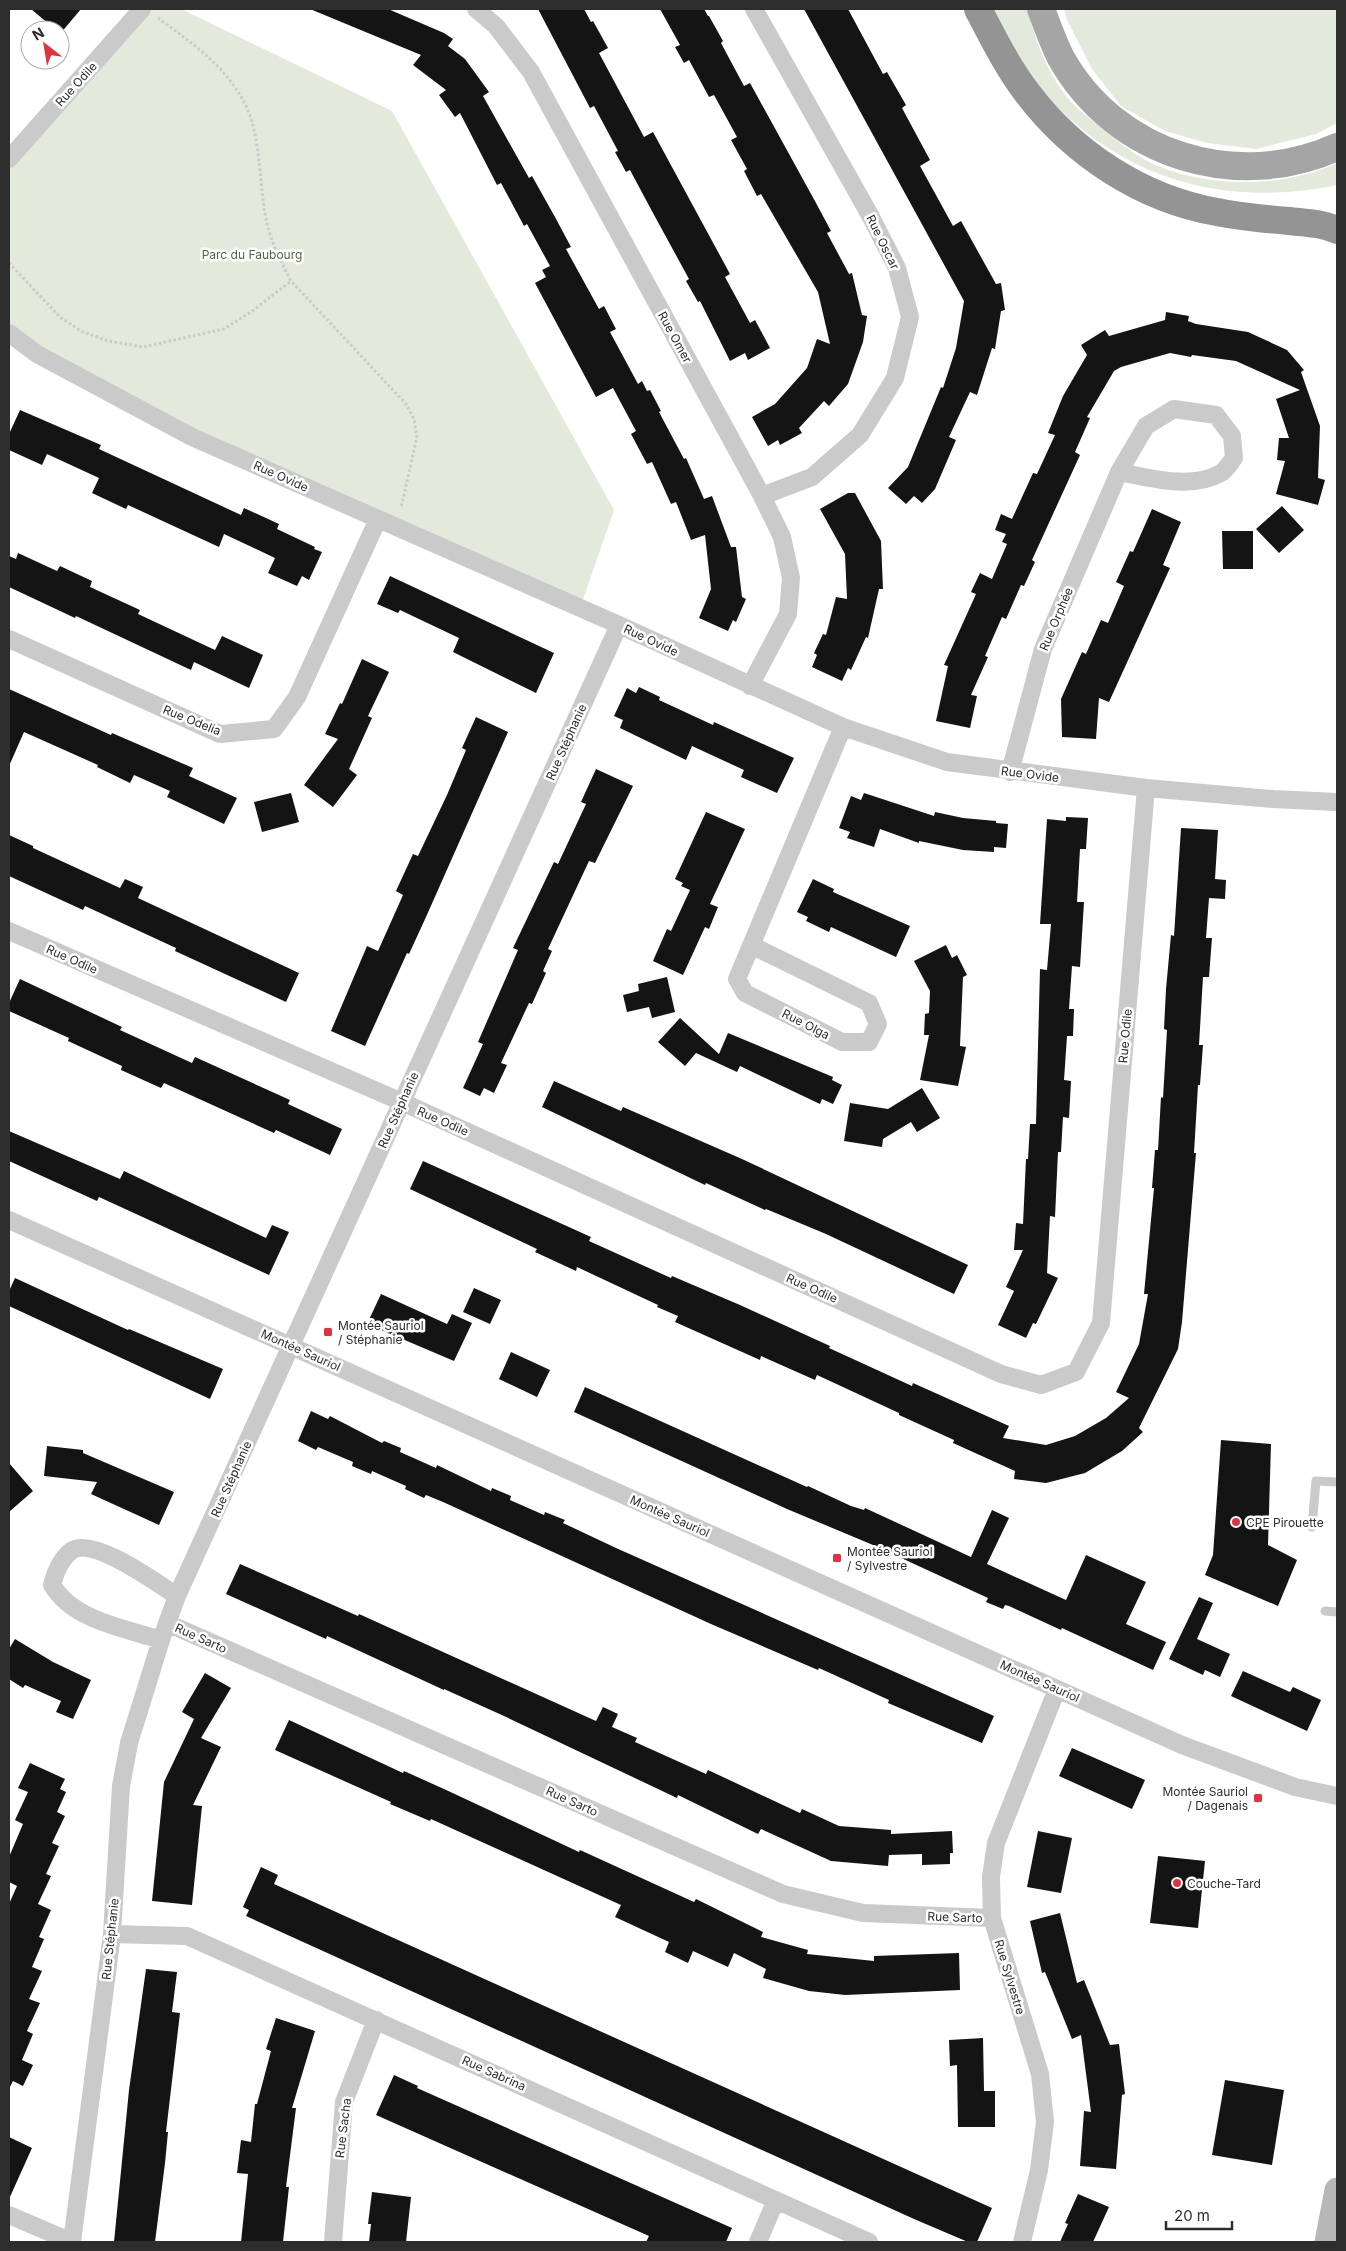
<svg xmlns="http://www.w3.org/2000/svg" width="1346" height="2251" font-family="Inter,sans-serif">
<style>
.green{fill:#e3eadb}
.building{fill:#141414}
.lines{fill:none;stroke-linecap:round;stroke-linejoin:round}
.path{stroke:#cacaca;stroke-width:3;stroke-dasharray:2.5 2.5;stroke-linecap:butt}
.service{stroke:#cacaca;stroke-width:9}
.minor{stroke:#cacaca;stroke-width:18}
.secondary{stroke:#b7b7b7;stroke-width:25}
.primary{stroke:#a5a5a5;stroke-width:28}
.motorway{stroke:#949494;stroke-width:28}
.poi-dot{fill:#e03341;stroke:#fff;stroke-width:2}
.labels{text-anchor:middle;dominant-baseline:central;stroke-width:5;stroke-linejoin:round;paint-order:stroke}
.street-label{font-size:12px;fill:#2d2d2d;stroke:#fff}
.park-label{font-size:12px;fill:#51673c;stroke:#fff}
.poi-label{font-size:12px;fill:#2d2d2d;stroke:#fff;text-anchor:start}
</style>
<rect width="100%" height="100%" fill="#fff"/>
<path class="green" d="M 142,9 L 181,9 L 392,111 L 614,510 L 580,608 L 192,437 L 9,333 L 9,159 Z
M 992,9 L 1027,9 C 1035,38 1045,67 1063,92 C 1072,105 1087,116 1099,126 C 1118,142 1139,159 1163,168 C 1216,188 1286,187 1337,163 L 1337,185 C 1218,210 1108,175 1032,78 C 1016,58 1005,31 992,9 Z
M 1064,9 L 1337,9 L 1337,123 L 1316,134 L 1256,149 L 1207,143 L 1165,131 L 1121,106 L 1092,69 L 1067,20 Z"/>
<path class="building" d="M 31,9 L 81,9 L 60,34 L 60,30 L 56,30 Z
M 310,9 L 388,9 L 444,33 L 453,39 L 448,46 L 465,59 L 489,92 L 483,96 L 529,178 L 532,176 L 555,217 L 571,247 L 566,249 L 594,300 L 599,309 L 604,306 L 616,329 L 610,332 L 638,384 L 642,381 L 647,391 L 650,390 L 661,411 L 659,412 L 684,459 L 686,458 L 704,499 L 712,496 L 731,547 L 736,547 L 742,597 L 746,599 L 736,622 L 733,620 L 728,631 L 699,618 L 711,589 L 705,535 L 691,540 L 676,502 L 671,504 L 652,462 L 647,464 L 631,434 L 636,431 L 613,388 L 596,397 L 535,283 L 546,277 L 542,270 L 550,266 L 527,224 L 524,226 L 501,183 L 497,185 L 460,113 L 455,117 L 439,95 L 446,90 L 413,65 L 421,55 Z
M 538,9 L 584,9 L 591,22 L 593,21 L 608,48 L 599,53 L 644,137 L 653,132 L 730,274 L 725,277 L 750,323 L 755,320 L 770,348 L 748,360 L 745,353 L 730,361 L 700,301 L 698,302 L 686,281 L 689,279 L 653,213 L 630,170 L 626,172 L 615,152 L 618,151 L 594,106 L 590,108 Z
M 660,9 L 704,9 L 708,16 L 709,16 L 723,41 L 721,43 L 744,86 L 750,83 L 816,203 L 831,231 L 827,233 L 849,274 L 852,273 L 862,315 L 867,316 L 863,342 L 848,384 L 829,406 L 824,401 L 799,428 L 802,433 L 780,445 L 778,440 L 768,446 L 752,417 L 775,404 L 807,368 L 817,339 L 830,344 L 818,292 L 761,194 L 757,196 L 744,171 L 747,169 L 731,140 L 737,137 L 714,95 L 709,97 L 689,60 L 684,63 L 675,47 L 680,45 Z
M 804,9 L 848,9 L 883,74 L 887,72 L 906,105 L 902,108 L 930,160 L 920,166 L 953,226 L 961,221 L 996,284 L 1001,283 L 1005,310 L 1001,311 L 995,349 L 992,348 L 977,395 L 970,392 L 949,437 L 956,440 L 935,489 L 922,503 L 914,496 L 906,504 L 888,488 L 908,467 L 941,387 L 943,388 L 956,348 L 964,301 Z
M 1166,312 L 1189,316 L 1188,321 L 1196,324 L 1248,332 L 1287,350 L 1304,370 L 1301,372 L 1320,426 L 1318,478 L 1325,480 L 1318,505 L 1276,494 L 1285,461 L 1277,460 L 1279,438 L 1289,438 L 1276,399 L 1300,390 L 1236,361 L 1192,355 L 1191,357 L 1170,353 L 1121,367 L 1114,371 L 1087,417 L 1090,418 L 1075,452 L 1080,455 L 1032,560 L 1035,562 L 1024,586 L 1021,585 L 1006,619 L 1002,617 L 985,656 L 988,657 L 971,695 L 977,696 L 970,728 L 936,721 L 948,666 L 944,665 L 976,594 L 971,592 L 980,573 L 992,579 L 1007,544 L 1002,542 L 1006,534 L 995,530 L 1001,514 L 1012,519 L 1033,473 L 1037,474 L 1055,435 L 1048,433 L 1063,396 L 1087,355 L 1081,345 L 1105,330 L 1109,336 L 1165,320 Z
M 20,410 L 101,445 L 99,449 L 241,515 L 244,508 L 279,524 L 277,529 L 315,547 L 314,549 L 322,552 L 309,580 L 302,576 L 297,586 L 268,573 L 275,558 L 224,534 L 219,547 L 128,505 L 126,509 L 92,493 L 99,478 L 47,454 L 42,465 L 9,450 L 9,434 Z
M 848,493 L 855,493 L 881,541 L 883,589 L 879,589 L 868,638 L 866,637 L 851,670 L 848,668 L 842,681 L 812,667 L 817,655 L 814,653 L 823,634 L 826,635 L 836,597 L 847,599 L 845,554 L 820,509 Z
M 1282,506 L 1304,530 L 1279,553 L 1256,529 Z
M 1152,509 L 1181,522 L 1163,565 L 1170,568 L 1109,702 L 1099,698 L 1096,739 L 1062,737 L 1061,699 L 1082,652 L 1086,654 L 1101,620 L 1108,623 L 1124,586 L 1116,582 L 1130,551 L 1133,552 Z
M 1222,531 L 1253,531 L 1253,569 L 1223,569 Z
M 18,553 L 57,571 L 60,566 L 92,581 L 90,587 L 140,610 L 138,614 L 215,650 L 222,636 L 263,655 L 249,688 L 194,662 L 191,670 L 76,616 L 75,618 L 9,587 L 9,556 L 16,559 Z
M 390,576 L 554,653 L 536,693 L 453,652 L 459,638 L 400,610 L 398,613 L 377,604 Z
M 362,659 L 389,672 L 368,716 L 372,718 L 349,769 L 357,775 L 333,807 L 304,785 L 338,739 L 325,734 L 340,703 L 342,704 Z
M 639,687 L 660,697 L 659,700 L 713,725 L 714,722 L 794,758 L 777,793 L 741,777 L 744,770 L 692,746 L 686,760 L 620,728 L 623,720 L 614,716 L 627,688 L 636,693 Z
M 9,689 L 111,735 L 112,733 L 193,768 L 189,776 L 237,798 L 224,824 L 167,797 L 170,791 L 134,775 L 130,783 L 97,767 L 98,765 L 24,732 L 9,766 Z
M 476,717 L 508,732 L 426,917 L 409,954 L 407,953 L 365,1046 L 331,1031 L 367,946 L 378,951 L 403,895 L 396,891 L 413,854 L 418,856 L 447,795 L 466,750 L 462,748 Z
M 596,769 L 633,786 L 595,863 L 589,861 L 548,949 L 552,951 L 543,971 L 546,973 L 532,1004 L 529,1003 L 501,1063 L 507,1065 L 494,1093 L 484,1088 L 480,1096 L 463,1088 L 483,1044 L 478,1042 L 518,950 L 513,948 L 554,862 L 558,864 L 586,804 L 581,802 Z
M 291,793 L 299,822 L 262,832 L 254,802 Z
M 864,793 L 934,816 L 935,812 L 963,818 L 996,821 L 996,823 L 1008,824 L 1006,848 L 994,847 L 994,852 L 963,850 L 919,841 L 919,843 L 880,829 L 874,847 L 847,838 L 850,832 L 839,828 L 851,796 L 861,800 Z
M 706,812 L 745,829 L 710,904 L 718,907 L 709,929 L 705,927 L 683,975 L 653,961 L 667,929 L 671,931 L 690,890 L 681,886 L 683,883 L 675,879 Z
M 1066,817 L 1088,818 L 1086,849 L 1080,849 L 1077,902 L 1084,902 L 1080,967 L 1072,966 L 1069,1009 L 1074,1009 L 1073,1036 L 1067,1036 L 1064,1080 L 1071,1081 L 1069,1118 L 1063,1117 L 1061,1152 L 1058,1152 L 1055,1217 L 1050,1216 L 1047,1273 L 1058,1278 L 1036,1324 L 1033,1323 L 1026,1338 L 998,1325 L 1014,1291 L 1006,1287 L 1023,1250 L 1014,1250 L 1016,1223 L 1023,1224 L 1026,1159 L 1028,1159 L 1030,1124 L 1036,1124 L 1040,969 L 1047,970 L 1051,924 L 1040,924 L 1047,819 L 1066,821 Z
M 1181,828 L 1218,830 L 1215,879 L 1226,880 L 1225,899 L 1209,898 L 1206,938 L 1212,938 L 1209,977 L 1203,977 L 1199,1045 L 1203,1045 L 1200,1085 L 1198,1085 L 1194,1153 L 1196,1153 L 1182,1322 L 1178,1349 L 1139,1428 L 1143,1432 L 1122,1451 L 1085,1473 L 1046,1483 L 1014,1479 L 1015,1471 L 953,1443 L 954,1440 L 899,1415 L 899,1413 L 817,1375 L 815,1380 L 761,1356 L 760,1360 L 675,1322 L 678,1316 L 657,1307 L 658,1305 L 577,1267 L 576,1271 L 535,1252 L 537,1249 L 410,1189 L 423,1161 L 591,1237 L 589,1241 L 671,1278 L 672,1276 L 740,1305 L 830,1346 L 829,1348 L 912,1386 L 913,1383 L 1009,1426 L 1003,1438 L 1046,1445 L 1075,1436 L 1106,1418 L 1129,1398 L 1116,1392 L 1139,1344 L 1148,1294 L 1144,1294 L 1154,1188 L 1152,1188 L 1155,1150 L 1158,1150 L 1161,1097 L 1163,1098 L 1167,1030 L 1164,1029 L 1166,989 L 1171,935 L 1174,936 Z
M 9,835 L 33,846 L 33,848 L 120,888 L 125,879 L 143,887 L 138,898 L 299,973 L 286,1002 L 175,951 L 176,948 L 85,906 L 83,910 L 9,876 Z
M 813,879 L 834,889 L 833,892 L 910,926 L 896,957 L 831,927 L 829,932 L 806,921 L 808,917 L 797,912 Z
M 946,945 L 952,958 L 957,955 L 967,975 L 963,977 L 960,1046 L 966,1047 L 958,1086 L 920,1080 L 929,1035 L 924,1035 L 925,1014 L 929,1013 L 930,991 L 914,961 Z
M 667,977 L 675,1012 L 652,1018 L 649,1007 L 627,1012 L 623,995 L 639,991 L 638,984 Z
M 20,979 L 122,1027 L 120,1030 L 192,1063 L 195,1057 L 290,1100 L 288,1104 L 342,1129 L 330,1155 L 276,1130 L 274,1133 L 164,1083 L 161,1088 L 121,1070 L 122,1066 L 68,1041 L 69,1038 L 9,1011 L 9,1003 Z
M 680,1018 L 719,1054 L 728,1033 L 833,1077 L 832,1080 L 842,1085 L 833,1104 L 822,1099 L 820,1104 L 740,1066 L 737,1072 L 696,1053 L 685,1066 L 658,1042 Z
M 554,1081 L 621,1111 L 623,1107 L 742,1159 L 968,1265 L 954,1294 L 826,1234 L 766,1209 L 765,1210 L 706,1183 L 705,1185 L 542,1107 Z
M 922,1088 L 940,1118 L 917,1132 L 911,1122 L 883,1139 L 882,1147 L 844,1141 L 850,1103 L 888,1109 Z
M 9,1131 L 120,1179 L 124,1171 L 266,1238 L 272,1225 L 289,1232 L 269,1275 L 99,1197 L 97,1201 L 9,1161 Z
M 15,1278 L 128,1330 L 129,1329 L 223,1369 L 210,1399 L 9,1306 L 9,1291 Z
M 474,1288 L 501,1300 L 490,1324 L 463,1312 Z
M 381,1294 L 447,1324 L 452,1314 L 472,1323 L 454,1361 L 367,1324 Z
M 511,1352 L 550,1370 L 537,1397 L 499,1379 Z
M 585,1387 L 807,1487 L 808,1486 L 851,1506 L 864,1510 L 865,1508 L 971,1557 L 992,1510 L 1009,1518 L 987,1564 L 1066,1600 L 1086,1555 L 1146,1582 L 1126,1624 L 1166,1642 L 1153,1670 L 1062,1628 L 1061,1630 L 1009,1606 L 1005,1605 L 1003,1609 L 986,1602 L 988,1598 L 873,1545 L 787,1509 L 574,1412 Z
M 311,1411 L 328,1419 L 330,1416 L 382,1443 L 384,1441 L 401,1448 L 400,1452 L 436,1468 L 437,1465 L 491,1491 L 492,1488 L 511,1496 L 510,1500 L 544,1515 L 545,1512 L 565,1520 L 563,1523 L 616,1548 L 994,1716 L 982,1743 L 888,1703 L 889,1700 L 819,1668 L 818,1670 L 711,1624 L 443,1502 L 426,1495 L 424,1498 L 405,1489 L 406,1486 L 372,1471 L 371,1474 L 352,1466 L 353,1462 L 318,1447 L 316,1450 L 298,1441 Z
M 1221,1440 L 1271,1444 L 1268,1545 L 1297,1560 L 1278,1606 L 1205,1575 L 1213,1555 Z
M 47,1446 L 83,1450 L 83,1453 L 174,1492 L 159,1525 L 91,1494 L 97,1482 L 44,1476 Z
M 9,1463 L 33,1491 L 9,1512 Z
M 240,1564 L 358,1616 L 359,1614 L 596,1721 L 603,1707 L 618,1714 L 612,1727 L 637,1738 L 635,1742 L 706,1774 L 708,1770 L 800,1813 L 802,1809 L 839,1826 L 891,1830 L 891,1834 L 952,1831 L 953,1853 L 950,1853 L 950,1864 L 922,1865 L 922,1854 L 889,1855 L 888,1866 L 831,1861 L 761,1829 L 758,1834 L 678,1795 L 677,1798 L 504,1716 L 444,1689 L 444,1690 L 327,1636 L 326,1639 L 226,1594 Z
M 1199,1597 L 1213,1603 L 1197,1639 L 1230,1654 L 1220,1677 L 1205,1670 L 1203,1675 L 1169,1659 Z
M 15,1639 L 53,1662 L 91,1680 L 73,1719 L 56,1712 L 61,1701 L 25,1685 L 23,1688 L 9,1679 L 9,1649 Z
M 1243,1671 L 1290,1692 L 1293,1687 L 1321,1700 L 1307,1731 L 1231,1696 Z
M 205,1673 L 231,1688 L 201,1738 L 221,1747 L 193,1805 L 202,1806 L 192,1905 L 152,1901 L 164,1782 L 194,1719 L 182,1712 Z
M 289,1720 L 403,1773 L 404,1771 L 444,1789 L 579,1852 L 580,1850 L 694,1902 L 696,1899 L 763,1932 L 761,1937 L 808,1950 L 807,1954 L 874,1961 L 874,1956 L 959,1953 L 960,1990 L 845,1995 L 809,1991 L 763,1978 L 766,1969 L 734,1953 L 728,1967 L 693,1951 L 688,1963 L 665,1952 L 669,1942 L 615,1917 L 621,1905 L 431,1819 L 430,1821 L 390,1804 L 391,1802 L 275,1750 Z
M 1072,1748 L 1145,1780 L 1132,1809 L 1059,1776 Z
M 30,1763 L 65,1779 L 60,1789 L 66,1792 L 57,1812 L 65,1816 L 52,1843 L 59,1846 L 46,1874 L 51,1876 L 38,1904 L 51,1910 L 39,1937 L 44,1939 L 32,1967 L 42,1971 L 29,1999 L 40,2003 L 27,2031 L 33,2034 L 22,2060 L 33,2065 L 23,2086 L 13,2081 L 9,2089 L 9,1904 L 17,1886 L 9,1882 L 9,1857 L 23,1824 L 15,1820 L 28,1792 L 18,1788 Z
M 1038,1831 L 1072,1838 L 1061,1893 L 1027,1887 Z
M 1158,1856 L 1205,1861 L 1198,1928 L 1150,1923 Z
M 261,1867 L 278,1875 L 274,1884 L 992,2208 L 977,2242 L 968,2242 L 914,2219 L 246,1916 L 249,1910 L 243,1907 Z
M 1060,1913 L 1077,1983 L 1084,1980 L 1110,2045 L 1119,2044 L 1125,2094 L 1122,2095 L 1116,2169 L 1080,2166 L 1084,2111 L 1091,2112 L 1081,2035 L 1072,2039 L 1045,1972 L 1042,1973 L 1030,1921 Z
M 146,1969 L 177,1972 L 172,2012 L 180,2013 L 166,2132 L 168,2132 L 165,2163 L 155,2242 L 114,2242 L 129,2090 Z
M 276,2018 L 315,2031 L 292,2108 L 296,2108 L 286,2187 L 289,2187 L 283,2242 L 241,2242 L 248,2174 L 237,2173 L 241,2140 L 251,2142 L 255,2104 L 257,2104 L 271,2051 L 266,2049 Z
M 983,2038 L 984,2091 L 995,2091 L 995,2127 L 958,2127 L 957,2065 L 950,2066 L 949,2040 Z
M 394,2075 L 418,2086 L 417,2088 L 732,2228 L 726,2242 L 646,2242 L 649,2236 L 376,2115 Z
M 1225,2080 L 1284,2090 L 1272,2165 L 1212,2155 Z
M 9,2137 L 32,2148 L 9,2199 Z
M 372,2192 L 411,2197 L 406,2242 L 369,2242 L 371,2224 L 368,2224 Z
M 1078,2194 L 1109,2207 L 1093,2242 L 1060,2242 L 1068,2224 L 1065,2223 Z"/>
<g class="lines">
<path class="path" d="M 158,18 C 192,43 227,67 246,106 C 261,139 259,179 265,214 C 269,238 280,260 291,281 L 406,404 L 414,419 L 417,437 L 401,508
M 9,263 L 60,317 L 81,331 L 108,341 L 143,347 L 224,329 L 251,312 L 291,281"/>
<path class="service" d="M 1312,1527 L 1316,1481 L 1337,1482
M 1325,1611 L 1337,1612"/>
<path class="minor" d="M 476,9 L 496,26 L 531,72 L 762,496 L 782,537 L 791,578 L 788,614 L 750,686
M 754,9 L 871,217 L 897,268 L 910,317 L 895,378 L 860,435 L 812,477 L 762,496
M 9,159 L 142,9
M 9,333 L 37,354 L 192,437 L 619,625 L 843,727 L 947,762 L 1146,788 L 1273,799 L 1337,802
M 9,639 L 220,734 L 274,729 L 297,697 L 378,519
M 1010,772 L 1043,649 L 1119,472 L 1146,426 L 1174,409 L 1216,415 L 1232,436 L 1234,458 C 1230,463 1226,470 1221,473 C 1191,490 1150,478 1119,472
M 9,931 L 402,1102 L 1001,1374 L 1041,1385 L 1076,1372 L 1101,1323 L 1146,788
M 751,945 L 869,1003 L 878,1024 L 869,1042 L 842,1042 L 745,993 L 737,979 L 843,727
M 9,1220 L 1182,1745 L 1295,1787 L 1337,1796
M 167,1623 L 783,1894 L 863,1913 L 992,1918
M 161,1640 C 124,1628 74,1621 52,1585 C 55,1573 61,1559 71,1551 C 92,1535 158,1584 177,1596
M 112,1934 L 187,1936 L 869,2242
M 9,2215 L 72,2242
M 72,2242 L 112,1934 L 121,1786 L 129,1743 L 161,1640 L 177,1596 L 619,625
M 333,2242 L 344,2102 L 376,2020
M 758,2242 L 776,2200
M 1022,2242 L 1039,2170 L 1045,2122 L 1040,2074 L 992,1918 L 991,1877 L 996,1843 L 1057,1689"/>
<path class="secondary" d="M 1327,2242 L 1337,2190"/>
<path class="primary" d="M 1041,9 C 1047,25 1053,42 1061,58 C 1116,156 1237,192 1337,147"/>
<path class="motorway" d="M 978,9 C 993,38 1008,68 1028,94 C 1074,154 1142,199 1217,212 C 1241,217 1265,219 1289,221 C 1307,223 1321,223 1337,230"/>
</g>
<g class="poi-dot">
<rect x="323" y="1327" width="10" height="10" rx="2.5"/>
<circle cx="1236" cy="1522" r="5"/>
<rect x="832" y="1553" width="10" height="10" rx="2.5"/>
<rect x="1253" y="1793" width="10" height="10" rx="2.5"/>
<circle cx="1177" cy="1883" r="5"/>
</g>
<g class="labels">
<g class="street-label">
<text transform="translate(76 84) rotate(-48)">Rue Odile</text>
<text transform="translate(883 242) rotate(64)">Rue Oscar</text>
<text transform="translate(675 337) rotate(61)">Rue Omer</text>
<text transform="translate(281 476) rotate(24)">Rue Ovide</text>
<text transform="translate(1056 619) rotate(-67)">Rue Orphée</text>
<text transform="translate(651 640) rotate(25)">Rue Ovide</text>
<text transform="translate(192 720) rotate(22)">Rue Odelia</text>
<text transform="translate(566 742) rotate(-66)">Rue Stéphanie</text>
<text transform="translate(1030 774) rotate(7)">Rue Ovide</text>
<text transform="translate(72 959) rotate(24)">Rue Odile</text>
<text transform="translate(806 1024) rotate(27)">Rue Olga</text>
<text transform="translate(1125 1036) rotate(-85)">Rue Odile</text>
<text transform="translate(398 1110) rotate(-66)">Rue Stéphanie</text>
<text transform="translate(443 1121) rotate(24)">Rue Odile</text>
<text transform="translate(812 1288) rotate(24)">Rue Odile</text>
<text transform="translate(301 1350) rotate(24)">Montée Sauriol</text>
<text transform="translate(231 1479) rotate(-66)">Rue Stéphanie</text>
<text transform="translate(670 1516) rotate(24)">Montée Sauriol</text>
<text transform="translate(201 1638) rotate(24)">Rue Sarto</text>
<text transform="translate(1040 1681) rotate(24)">Montée Sauriol</text>
<text transform="translate(572 1801) rotate(24)">Rue Sarto</text>
<text transform="translate(955 1917) rotate(2)">Rue Sarto</text>
<text transform="translate(110 1939) rotate(-84)">Rue Stéphanie</text>
<text transform="translate(1010 1977) rotate(73)">Rue Sylvestre</text>
<text transform="translate(494 2073) rotate(24)">Rue Sabrina</text>
<text transform="translate(343 2128) rotate(-83)">Rue Sacha</text>
</g>
<g class="park-label">
<text x="252" y="254">Parc du Faubourg</text>
</g>
<g class="poi-label">
<text x="338" y="1325">Montée Sauriol<tspan x="338" dy="14">/ Stéphanie</tspan></text>
<text x="1246" y="1522">CPE Pirouette</text>
<text x="847" y="1551">Montée Sauriol<tspan x="847" dy="14">/ Sylvestre</tspan></text>
<text x="1248" y="1791" text-anchor="end">Montée Sauriol<tspan x="1248" dy="14">/ Dagenais</tspan></text>
<text x="1187" y="1883">Couche-Tard</text>
</g>
</g>
<rect width="1346" height="2251" fill="none" stroke="#2d2d2d" stroke-width="20"/>
<g transform="translate(45 45) rotate(329)"><circle r="24" fill="#ffffff" stroke="#ababab"/>
<path d="M0-4L9 19L0 12L-9 19Z" fill="#e03341"/>
<text y="-8" font-size="14" font-weight="bold" text-anchor="middle" fill="#2d2d2d">N</text>
</g>
<path d="M1166 2221v8h66v-8" fill="none" stroke="#2d2d2d" stroke-width="2.5"/>
<text x="1174" y="2221" font-size="15" fill="#2d2d2d" stroke="#ffffff" stroke-width="4" paint-order="stroke">20 m</text>
</svg>
